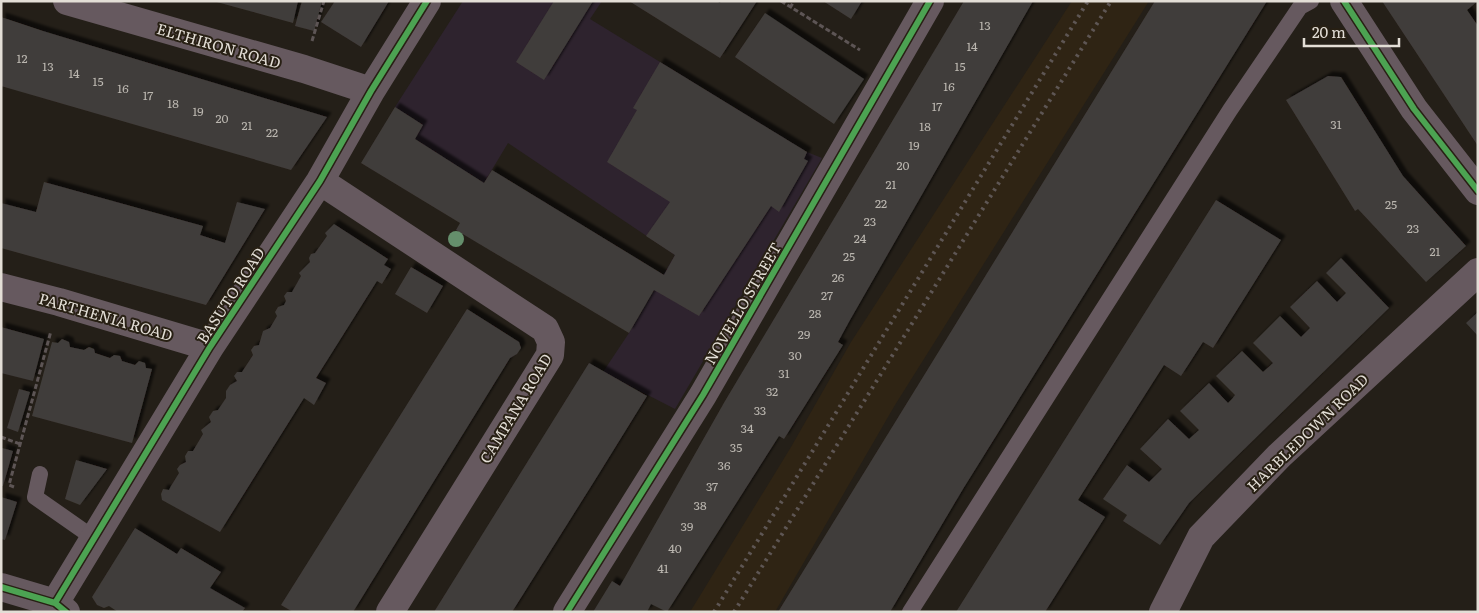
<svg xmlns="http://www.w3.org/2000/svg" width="1479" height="613" font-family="Literata,serif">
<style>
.built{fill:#2f2414}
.education{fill:#2e232e}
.building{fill:#413c3a;filter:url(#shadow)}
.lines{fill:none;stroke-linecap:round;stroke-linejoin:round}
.path{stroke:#5d5555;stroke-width:3;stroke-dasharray:5 2.5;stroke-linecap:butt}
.service{stroke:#66595f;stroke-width:16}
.minor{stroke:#66595f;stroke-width:28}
.tertiary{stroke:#66595f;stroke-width:28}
.rail{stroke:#5e5654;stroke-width:4;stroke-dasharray:2.5 5;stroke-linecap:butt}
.cycleway-casing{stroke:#282014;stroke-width:9}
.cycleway{stroke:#4ca352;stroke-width:6}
.tree{fill:#658f6c}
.labels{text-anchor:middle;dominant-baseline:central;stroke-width:4;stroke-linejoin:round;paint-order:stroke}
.number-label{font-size:12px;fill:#bab6af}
.street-label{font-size:15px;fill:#e3ded6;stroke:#282014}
</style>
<defs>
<filter id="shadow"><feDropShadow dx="4.5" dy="-4.5" stdDeviation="1" flood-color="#0009"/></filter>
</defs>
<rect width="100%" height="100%" fill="#241f18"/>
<path class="built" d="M 1072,1 L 1149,1 L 895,405 L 775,612 L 690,612 L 791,447 L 851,342 Z"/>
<path class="education" d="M 463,1 L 602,1 L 590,19 L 807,152 L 822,158 L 675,409 L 603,372 L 629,333 L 675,255 L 508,143 L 484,183 L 415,139 L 423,125 L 395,107 Z"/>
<path class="building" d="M 213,1 L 298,1 L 293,23 Z
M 302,1 L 322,1 L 314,31 L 295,26 Z
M 335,1 L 389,1 L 361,47 L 321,22 Z
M 554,1 L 593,1 L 544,80 L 516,62 Z
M 629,1 L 716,1 L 720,3 L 721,1 L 757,1 L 720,58 Z
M 823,1 L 862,1 L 851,19 Z
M 964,1 L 1033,1 L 850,320 L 838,342 L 843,345 L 784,439 L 779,436 L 667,612 L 651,604 L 647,612 L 593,612 L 612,581 L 620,586 L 725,401 Z
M 1155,1 L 1267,1 L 963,489 L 890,612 L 778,612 Z
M 1382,1 L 1478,1 L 1467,10 L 1478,26 L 1478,146 Z
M 765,13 L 864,79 L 834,124 L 735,57 Z
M 1,17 L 43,31 L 327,117 L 291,170 L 1,86 Z
M 660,62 L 807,152 L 804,159 L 808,161 L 779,212 L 771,206 L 699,316 L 654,290 L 629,333 L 456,230 L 460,223 L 361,163 L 395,107 L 423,125 L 415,139 L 484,183 L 492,170 L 664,275 L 675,255 L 646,236 L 670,202 L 607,162 L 637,110 L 633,108 Z
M 1328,76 L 1341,77 L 1403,176 L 1466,246 L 1426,282 L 1358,209 L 1355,211 L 1286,100 Z
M 44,182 L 203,226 L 200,235 L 225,243 L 237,202 L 265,209 L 206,305 L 1,248 L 1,203 L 36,212 Z
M 1216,200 L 1281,240 L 1213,348 L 1203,342 L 1181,376 L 1164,365 L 1078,500 L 1105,517 L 1045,612 L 956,612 Z
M 334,224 L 388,259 L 384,265 L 391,269 L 382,284 L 377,281 L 316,378 L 326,383 L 314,405 L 304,398 L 220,532 L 162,500 L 161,494 L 163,489 L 169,490 L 171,486 L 179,473 L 177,469 L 180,465 L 186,462 L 185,456 L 188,451 L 193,451 L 203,434 L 201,430 L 211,422 L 209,417 L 213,411 L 218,410 L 226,398 L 226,391 L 230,385 L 237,381 L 234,376 L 237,372 L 242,372 L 253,355 L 251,350 L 254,346 L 259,345 L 263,331 L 270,328 L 277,316 L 275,312 L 278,307 L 284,305 L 286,301 L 284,296 L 287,292 L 292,292 L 301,276 L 299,273 L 310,262 L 309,258 L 311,254 L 315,253 L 327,236 L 325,233 Z
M 1341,258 L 1389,308 L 1189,503 L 1160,545 L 1123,521 L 1127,515 L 1103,499 L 1127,465 L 1149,482 L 1162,469 L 1140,449 L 1168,419 L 1189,439 L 1199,430 L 1180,411 L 1209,383 L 1228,403 L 1232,399 L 1235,395 L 1216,376 L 1242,351 L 1263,372 L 1273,363 L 1253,343 L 1280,316 L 1301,337 L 1310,328 L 1290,307 L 1317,281 L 1337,302 L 1346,293 L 1326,273 Z
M 411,267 L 443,286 L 427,313 L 395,294 Z
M 467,309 L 519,342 L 521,348 L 517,354 L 510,358 L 353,612 L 293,612 L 281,605 Z
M 1478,312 L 1478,336 L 1466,323 Z
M 1,327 L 44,339 L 33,381 L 1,373 Z
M 62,339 L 69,342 L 70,347 L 84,350 L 89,347 L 94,349 L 95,353 L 110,358 L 114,355 L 120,356 L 122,361 L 135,365 L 139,361 L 145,363 L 146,368 L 152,369 L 132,443 L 32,416 L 52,342 L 58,343 Z
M 589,363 L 647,396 L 595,480 L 512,612 L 434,612 Z
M 19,389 L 30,392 L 18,432 L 7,428 Z
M 2,448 L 13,451 L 3,486 L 1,486 Z
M 76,460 L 107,469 L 80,505 L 65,499 Z
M 1,497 L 17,502 L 5,540 L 1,539 Z
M 135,528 L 177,554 L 181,548 L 221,572 L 210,588 L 245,608 L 242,612 L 118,612 L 109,606 L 104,608 L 97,605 L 92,597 Z"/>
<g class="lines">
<path class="path" d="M 781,1 L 860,50
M 790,8 L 794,1
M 312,41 L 324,1
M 1,437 L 20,444
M 14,487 L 9,485 L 51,331"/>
<path class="service" d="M 40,474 L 35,497 L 95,539
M 910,612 L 1230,110 L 1300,7 L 1311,1"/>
<path class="minor" d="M 67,1 L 304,69 L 371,91
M 320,181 L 545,329 L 551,342 L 550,355 L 390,612
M 1,287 L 59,302 L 210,347
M 1,587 L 55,603 L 66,612
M 55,603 L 210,347 L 320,181 L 371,91 L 427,1
M 567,612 L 703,395 L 930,1
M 1163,612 L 1201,537 L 1279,456 L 1478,272"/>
<path class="tertiary" d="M 1344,1 L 1414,109 L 1478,191"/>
<path class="rail" d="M 714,612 L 1088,1
M 734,612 L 1111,1"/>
<g class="cycleway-casing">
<path id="cycleway" d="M 1344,1 L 1414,109 L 1478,191
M 1,587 L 55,603 L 66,612
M 55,603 L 210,347 L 320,181 L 371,91 L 427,1
M 567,612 L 703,395 L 930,1"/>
</g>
<use href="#cycleway" class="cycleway"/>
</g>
<circle class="tree" cx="456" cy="239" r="8"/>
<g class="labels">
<g class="number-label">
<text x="985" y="25">13</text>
<text x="972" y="46">14</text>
<text x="22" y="58">12</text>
<text x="48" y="66">13</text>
<text x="960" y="66">15</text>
<text x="74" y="73">14</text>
<text x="98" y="81">15</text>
<text x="949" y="86">16</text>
<text x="123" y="88">16</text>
<text x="148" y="95">17</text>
<text x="173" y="103">18</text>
<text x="937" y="106">17</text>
<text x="198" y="111">19</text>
<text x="222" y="118">20</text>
<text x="1336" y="124">31</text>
<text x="247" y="125">21</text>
<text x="925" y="126">18</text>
<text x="272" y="132">22</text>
<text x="914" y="145">19</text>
<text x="903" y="165">20</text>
<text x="891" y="184">21</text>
<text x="881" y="203">22</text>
<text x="1391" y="204">25</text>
<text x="870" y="221">23</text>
<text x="1413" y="228">23</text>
<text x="860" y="238">24</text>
<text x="1435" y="251">21</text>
<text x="849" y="256">25</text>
<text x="838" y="277">26</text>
<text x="827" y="295">27</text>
<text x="815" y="313">28</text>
<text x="804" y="334">29</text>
<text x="795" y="355">30</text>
<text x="784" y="373">31</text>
<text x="772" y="391">32</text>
<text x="760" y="410">33</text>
<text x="747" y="428">34</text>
<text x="736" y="447">35</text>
<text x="724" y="465">36</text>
<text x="712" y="486">37</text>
<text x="700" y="505">38</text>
<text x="687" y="526">39</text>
<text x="675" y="548">40</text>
<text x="663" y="568">41</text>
</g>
<g class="street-label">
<text transform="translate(219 45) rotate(16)">ELTHIRON ROAD</text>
<text transform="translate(230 295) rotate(-57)">BASUTO ROAD</text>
<text transform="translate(742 303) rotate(-60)">NOVELLO STREET</text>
<text transform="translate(106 316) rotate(16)">PARTHENIA ROAD</text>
<text transform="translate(515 408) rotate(-59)">CAMPANA ROAD</text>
<text transform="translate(1307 432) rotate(-44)">HARBLEDOWN ROAD</text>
</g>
</g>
<rect width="1479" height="613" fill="none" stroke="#e3ded6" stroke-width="5"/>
<path d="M1304 38v8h95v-8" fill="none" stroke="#e3ded6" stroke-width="2.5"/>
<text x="1312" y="38" font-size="15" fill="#e3ded6" stroke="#282014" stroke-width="4" paint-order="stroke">20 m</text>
</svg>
